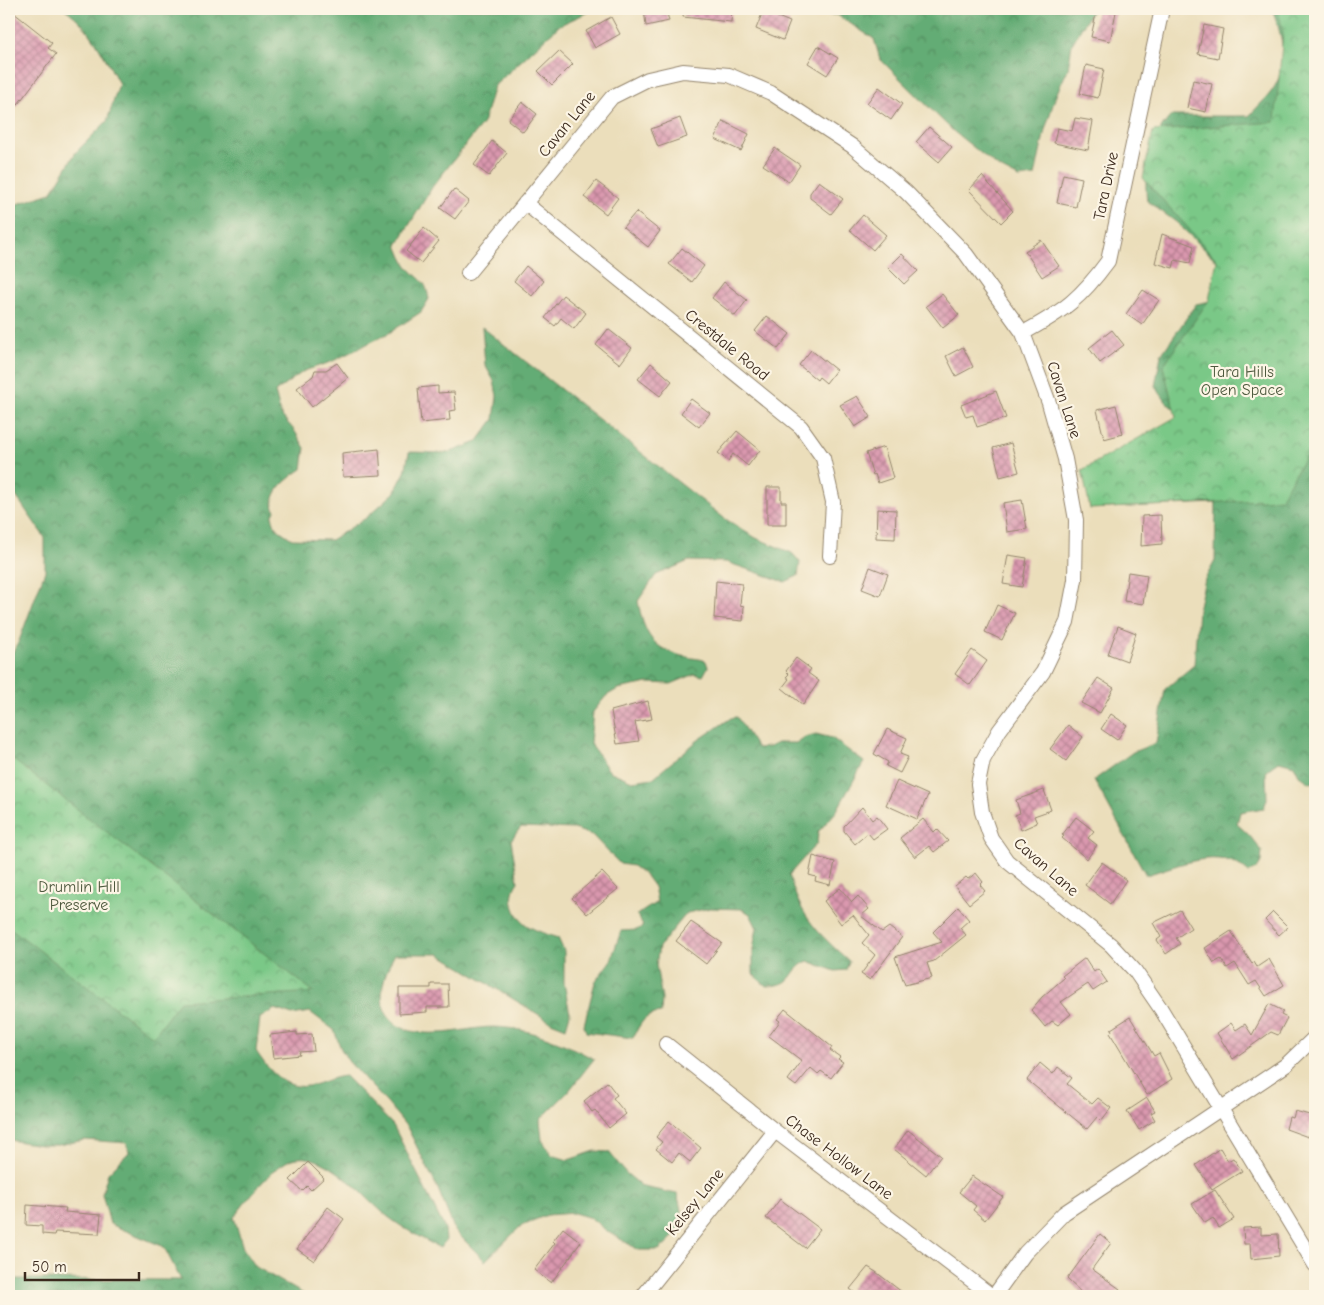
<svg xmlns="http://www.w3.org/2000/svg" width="1324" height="1305" font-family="'Comic Neue',sans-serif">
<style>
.forest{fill:url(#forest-crowns);stroke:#4f6b49}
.park{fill:url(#park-crowns);stroke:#5a7952}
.building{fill:url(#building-cross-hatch)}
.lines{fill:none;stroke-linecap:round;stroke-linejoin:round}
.minor-casing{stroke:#93846c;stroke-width:16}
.minor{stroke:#fff;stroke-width:14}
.labels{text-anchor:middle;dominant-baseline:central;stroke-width:4.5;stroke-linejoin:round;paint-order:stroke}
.street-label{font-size:16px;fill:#3b2a1e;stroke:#fcf5e5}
.park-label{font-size:16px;fill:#4e593e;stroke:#fcf5e5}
</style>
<defs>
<pattern id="forest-crowns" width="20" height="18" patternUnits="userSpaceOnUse" patternTransform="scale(1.25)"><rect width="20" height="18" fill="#63ac74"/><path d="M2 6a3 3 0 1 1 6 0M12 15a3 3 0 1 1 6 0" fill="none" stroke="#538c5f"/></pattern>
<pattern id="park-crowns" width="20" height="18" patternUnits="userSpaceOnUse" patternTransform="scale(1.25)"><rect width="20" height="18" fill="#7ac887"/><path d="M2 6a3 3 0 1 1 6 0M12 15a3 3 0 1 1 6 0" fill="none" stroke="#65a36e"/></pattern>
<pattern id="building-cross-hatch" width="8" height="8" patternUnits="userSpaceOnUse" patternTransform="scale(1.25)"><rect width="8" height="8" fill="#da98af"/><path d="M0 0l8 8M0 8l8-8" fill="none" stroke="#b27c8e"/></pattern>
</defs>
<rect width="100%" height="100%" fill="#fcf5e5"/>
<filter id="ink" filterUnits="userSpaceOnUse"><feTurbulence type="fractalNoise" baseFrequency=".02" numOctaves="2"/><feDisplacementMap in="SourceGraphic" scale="10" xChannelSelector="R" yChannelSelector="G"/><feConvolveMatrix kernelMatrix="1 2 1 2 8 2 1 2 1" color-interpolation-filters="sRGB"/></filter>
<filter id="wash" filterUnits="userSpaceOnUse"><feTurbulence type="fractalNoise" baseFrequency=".0096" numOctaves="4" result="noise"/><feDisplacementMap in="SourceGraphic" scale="20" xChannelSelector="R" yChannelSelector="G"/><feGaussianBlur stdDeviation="1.12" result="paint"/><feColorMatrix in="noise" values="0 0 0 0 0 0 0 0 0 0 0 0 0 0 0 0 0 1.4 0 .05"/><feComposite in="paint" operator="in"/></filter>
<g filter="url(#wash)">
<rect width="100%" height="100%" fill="#ebdebb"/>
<path class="forest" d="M 65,9 L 595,9 L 560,25 L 494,86 L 483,123 L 433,186 L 397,245 C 400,252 403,261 408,267 C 420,282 425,277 429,299 L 421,312 L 389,333 L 331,362 L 304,371 L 275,392 L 281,415 L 294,430 L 305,448 L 302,469 C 288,478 267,494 275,511 L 272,517 L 276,528 L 292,539 L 331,540 L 366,518 L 394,493 L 405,472 L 409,452 L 448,453 L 477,442 L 494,419 L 497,396 L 494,381 L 485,365 L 482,327 L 724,518 L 756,538 L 792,553 L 800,562 L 798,576 L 785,582 L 726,562 L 689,561 L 656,575 L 638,601 C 644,634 652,650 687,657 C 694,659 699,658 706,661 L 708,667 L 703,676 L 695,674 L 671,684 L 648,683 L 618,689 L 606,696 L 593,712 L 590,743 L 609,771 L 632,781 L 653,778 L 697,741 L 731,718 L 737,717 L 757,748 L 769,747 L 777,743 L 796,743 L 805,737 L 816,734 L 832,738 L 864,762 L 836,812 L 818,832 L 817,843 L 789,875 C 801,918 817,932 849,961 L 846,970 L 835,971 L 808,961 C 787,970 797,986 766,986 L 753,974 L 753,949 L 757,928 L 750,914 L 742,909 L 710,908 L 687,913 L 659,947 L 656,965 L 662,999 L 661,1013 C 644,1014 640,1024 633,1038 L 586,1032 L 584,1025 L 595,982 L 611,960 L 621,931 L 637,930 L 643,926 L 637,915 L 657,902 L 654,887 L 646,876 L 633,866 L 620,864 L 592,835 L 574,829 L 521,827 L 511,840 L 518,882 C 507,896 513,916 528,926 C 537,931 548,935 558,938 L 564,951 L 564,983 L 570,1014 L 566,1028 L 551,1022 L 439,954 L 395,954 C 370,998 380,1036 437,1033 C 456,1033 474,1027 494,1027 C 530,1028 562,1042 594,1059 L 568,1092 L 540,1120 L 542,1140 L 552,1155 L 568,1160 L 595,1151 L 609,1152 L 626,1173 L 643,1187 L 677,1194 C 686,1224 682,1230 659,1250 L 639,1250 L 608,1232 L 591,1218 L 574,1213 L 547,1215 L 522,1225 L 485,1261 L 455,1231 L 438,1189 L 407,1127 L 388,1104 L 349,1062 L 341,1049 L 334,1030 L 310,1012 L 292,1015 L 275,1009 L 260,1018 L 256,1051 C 267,1068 284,1090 308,1086 C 321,1084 331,1077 345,1076 L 393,1125 L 445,1229 L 446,1240 L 440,1248 C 423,1239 402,1228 387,1216 C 363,1197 321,1142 286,1162 C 265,1175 249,1198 234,1217 L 243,1248 L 256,1267 L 307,1296 L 9,1296 L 9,1279 L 181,1280 L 164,1247 L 110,1224 L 102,1194 L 108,1173 L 129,1152 L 127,1143 L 85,1140 L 58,1145 L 41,1145 L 9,1140 L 9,659 L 19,641 L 45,571 L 45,538 L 9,486 L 9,197 L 17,204 L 51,193 L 76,152 L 107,121 L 119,84 C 104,56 91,27 65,9 Z
M 794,9 L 1093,9 L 1072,44 L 1068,69 L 1056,95 L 1045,130 L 1035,176 L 1019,178 L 998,167 L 953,131 L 880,59 L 874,39 L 837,15 L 810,14 Z
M 1272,9 L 1315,9 L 1315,782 L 1310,783 L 1299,775 L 1294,765 L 1279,761 L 1266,771 L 1267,799 L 1264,808 L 1240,812 L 1237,824 L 1249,835 L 1262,851 L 1261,862 L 1257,869 L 1248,872 C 1220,845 1178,866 1146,875 L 1094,780 L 1133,752 L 1156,743 L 1165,689 L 1194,665 L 1198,610 L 1205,579 L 1215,561 L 1216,503 L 1106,508 L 1183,417 L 1167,403 L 1155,386 L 1161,355 L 1196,304 L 1216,300 L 1220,264 L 1176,222 L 1147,201 C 1143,170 1149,139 1171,116 L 1249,116 C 1258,106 1272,94 1277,82 C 1288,59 1281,31 1272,9 Z"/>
<path class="park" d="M 1278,9 L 1315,9 L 1315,441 L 1280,499 L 1090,509 L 1082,470 L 1176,417 L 1163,366 L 1209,300 L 1217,260 L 1143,178 L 1153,131 L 1275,122 L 1283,33 Z
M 11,758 L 314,992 L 180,1001 L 153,1037 L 9,927 Z"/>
<g id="blocks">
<path class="building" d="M 9,9 L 52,43 L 48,48 L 56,54 L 9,116 Z
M 644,9 L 666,9 L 669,21 L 646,26 Z
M 684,9 L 732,9 L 731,22 L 683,17 Z
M 1097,9 L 1116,12 L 1110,41 L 1091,37 Z
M 763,11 L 790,22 L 783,40 L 756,29 Z
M 611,17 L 620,34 L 595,48 L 586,31 Z
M 1204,25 L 1223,29 L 1218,58 L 1198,54 Z
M 818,46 L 838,58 L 827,75 L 808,63 Z
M 559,51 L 573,64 L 552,85 L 538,71 Z
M 1086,65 L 1104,69 L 1098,98 L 1080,94 Z
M 1193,80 L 1212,84 L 1206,112 L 1187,108 Z
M 879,87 L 902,104 L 891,120 L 867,103 Z
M 522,102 L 537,114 L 523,132 L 508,120 Z
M 680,118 L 687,137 L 658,147 L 651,129 Z
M 1075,118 L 1093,121 L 1088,150 L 1054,143 L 1057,128 L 1072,131 Z
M 723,121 L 749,134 L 741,151 L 715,139 Z
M 929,127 L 952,147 L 939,162 L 916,142 Z
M 492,141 L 507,153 L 489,176 L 474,165 Z
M 775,148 L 800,165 L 789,182 L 763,165 Z
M 1063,174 L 1082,178 L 1076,207 L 1057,203 Z
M 982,176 L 1013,211 L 1001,223 L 969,190 Z
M 596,181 L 618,198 L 606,214 L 584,197 Z
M 819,181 L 843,199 L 831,214 L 810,198 L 810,193 Z
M 454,189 L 469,201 L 455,219 L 440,208 Z
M 636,212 L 660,231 L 648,247 L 623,227 Z
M 863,215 L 886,235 L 873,250 L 850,230 Z
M 424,228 L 439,241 L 421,263 L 406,251 Z
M 1162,234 L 1194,246 L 1190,263 L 1175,260 L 1173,268 L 1155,263 Z
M 1041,240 L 1059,266 L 1042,277 L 1025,251 Z
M 682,248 L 704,266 L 692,282 L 669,264 Z
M 902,254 L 918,271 L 904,284 L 888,268 Z
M 526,266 L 544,281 L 532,296 L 514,281 Z
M 724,282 L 747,300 L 735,316 L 712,298 Z
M 1143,290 L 1159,300 L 1142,325 L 1126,314 Z
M 942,294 L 959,315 L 943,328 L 926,306 Z
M 563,295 L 586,313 L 574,329 L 561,318 L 555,326 L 545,318 Z
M 767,316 L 790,334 L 778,349 L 755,331 Z
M 608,329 L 632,348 L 620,364 L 596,345 Z
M 1112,330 L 1124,345 L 1100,363 L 1089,348 Z
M 963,347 L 973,367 L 956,376 L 946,356 Z
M 811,350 L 836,370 L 826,383 L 819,377 L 817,380 L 799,365 Z
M 337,363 L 348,378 L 312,407 L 297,388 L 313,376 L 315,370 L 326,370 Z
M 651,363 L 672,381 L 660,396 L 638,379 Z
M 438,386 L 438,393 L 454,392 L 456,410 L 449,411 L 450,420 L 421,423 L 418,388 Z
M 996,391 L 1006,418 L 977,427 L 973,415 L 966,417 L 961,405 Z
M 857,396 L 871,417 L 855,427 L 840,405 Z
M 691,399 L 710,413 L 699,427 L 681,413 Z
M 1116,405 L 1123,434 L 1104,439 L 1097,410 Z
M 737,431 L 760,450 L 748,466 L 733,454 L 728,461 L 718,453 Z
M 1011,443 L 1019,472 L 1000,477 L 993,448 Z
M 884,447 L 893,478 L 878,483 L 875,474 L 873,475 L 866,453 Z
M 379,449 L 381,475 L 343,477 L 342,453 Z
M 767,487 L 781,487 L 781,502 L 786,502 L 786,525 L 767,525 Z
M 1022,500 L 1027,529 L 1007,532 L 1003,503 Z
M 877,509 L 896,510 L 895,539 L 876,538 Z
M 1161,515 L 1162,544 L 1141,546 L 1142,516 Z
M 1008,555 L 1027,558 L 1022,587 L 1003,584 Z
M 870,567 L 888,574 L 880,596 L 862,589 Z
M 1128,572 L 1147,575 L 1143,604 L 1124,601 Z
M 716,581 L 742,584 L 740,605 L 744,606 L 743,621 L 714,618 Z
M 997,605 L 1015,613 L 1002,640 L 985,632 Z
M 1118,626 L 1136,633 L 1127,661 L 1108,654 Z
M 972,650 L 987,661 L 970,685 L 955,674 Z
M 796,658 L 811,669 L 808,673 L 819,681 L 803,705 L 782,688 L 789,679 L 786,677 L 789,674 L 786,671 Z
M 1098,678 L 1114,688 L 1100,713 L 1081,703 Z
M 648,701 L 652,719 L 635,722 L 639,741 L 617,744 L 611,711 Z
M 1111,714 L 1127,725 L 1117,740 L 1101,729 Z
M 1068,725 L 1083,737 L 1066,761 L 1050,749 Z
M 887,729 L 907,738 L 900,754 L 908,757 L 900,773 L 886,766 L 888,762 L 874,754 Z
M 897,781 L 928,795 L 917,819 L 886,805 Z
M 1044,790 L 1051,810 L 1034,816 L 1037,823 L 1021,830 L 1015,815 L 1020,813 L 1016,800 Z
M 862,807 L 872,820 L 877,816 L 887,829 L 873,839 L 868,833 L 855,844 L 844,831 L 844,826 Z
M 1076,817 L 1094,831 L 1088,838 L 1097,845 L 1087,859 L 1062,838 L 1064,836 L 1062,835 Z
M 923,819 L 934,832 L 937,829 L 948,841 L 934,852 L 929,846 L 915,857 L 900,838 Z
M 813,856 L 835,862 L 830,885 L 815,881 L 816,877 L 809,875 Z
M 1102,862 L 1126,880 L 1110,904 L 1085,885 Z
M 602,872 L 618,889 L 587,914 L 572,898 Z
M 976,873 L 983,882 L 980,885 L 985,891 L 969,904 L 955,886 L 966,877 L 968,879 Z
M 840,888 L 852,902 L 858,896 L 869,909 L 861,916 L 882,932 L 889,927 L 902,937 L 870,980 L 861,974 L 875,955 L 862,943 L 869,935 L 853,915 L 841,924 L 824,901 Z
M 958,907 L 969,920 L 960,928 L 966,935 L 934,961 L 927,963 L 932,978 L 905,985 L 895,957 L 942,942 L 933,932 Z
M 1180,910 L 1191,928 L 1176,938 L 1180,944 L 1166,954 L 1157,940 L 1161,937 L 1153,923 Z
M 1273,912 L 1288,927 L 1279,935 L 1265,920 Z
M 691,922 L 722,943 L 706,964 L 676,941 Z
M 1231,931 L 1252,964 L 1254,962 L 1257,967 L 1269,959 L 1284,985 L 1266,996 L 1256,981 L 1249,985 L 1235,963 L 1227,968 L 1221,959 L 1214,963 L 1205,948 Z
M 1085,958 L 1094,972 L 1098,969 L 1107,982 L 1093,991 L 1088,984 L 1061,1002 L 1071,1014 L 1058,1025 L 1052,1021 L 1045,1027 L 1031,1010 L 1042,997 L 1064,978 L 1062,976 Z
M 431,984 L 448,984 L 449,1007 L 427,1007 L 427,1012 L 399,1014 L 399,988 L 431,988 Z
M 1269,1004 L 1283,1011 L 1281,1015 L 1287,1018 L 1278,1035 L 1271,1032 L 1233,1059 L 1217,1033 L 1231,1023 L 1236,1030 L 1245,1024 L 1252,1035 Z
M 785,1009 L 832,1047 L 830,1050 L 840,1057 L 838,1059 L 843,1062 L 831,1078 L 821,1071 L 818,1074 L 811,1068 L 796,1086 L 788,1080 L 802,1061 L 769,1036 L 780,1021 L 777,1019 Z
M 1130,1017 L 1154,1056 L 1159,1053 L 1172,1079 L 1147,1095 L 1110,1033 L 1112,1031 L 1111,1029 Z
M 297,1032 L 297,1035 L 312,1034 L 314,1051 L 299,1052 L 300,1055 L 273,1058 L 270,1035 Z
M 1040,1063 L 1053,1074 L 1058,1067 L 1072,1078 L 1067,1084 L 1092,1104 L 1098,1098 L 1111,1108 L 1101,1121 L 1097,1117 L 1087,1129 L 1027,1080 Z
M 607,1082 L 617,1095 L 613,1098 L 626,1114 L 609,1128 L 595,1110 L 592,1112 L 584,1101 Z
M 1147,1098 L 1155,1111 L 1151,1113 L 1155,1120 L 1139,1130 L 1127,1111 Z
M 1295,1111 L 1313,1116 L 1308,1137 L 1286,1129 L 1289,1117 L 1293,1118 Z
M 669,1121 L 701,1148 L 690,1162 L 679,1153 L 672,1162 L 656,1149 L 662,1142 L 656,1137 Z
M 908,1130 L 941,1156 L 926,1175 L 894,1149 Z
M 1220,1148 L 1228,1161 L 1233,1158 L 1242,1171 L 1212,1190 L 1196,1165 Z
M 308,1162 L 324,1178 L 311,1190 L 307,1186 L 302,1191 L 290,1180 Z
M 972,1176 L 1003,1197 L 985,1220 L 973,1210 L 976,1206 L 959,1192 Z
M 1215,1190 L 1234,1219 L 1219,1228 L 1213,1218 L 1205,1223 L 1192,1204 Z
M 780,1199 L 820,1229 L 805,1248 L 766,1218 Z
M 27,1205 L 66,1208 L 65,1212 L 101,1215 L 99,1234 L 55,1232 L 54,1235 L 42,1234 L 42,1226 L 26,1225 Z
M 328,1207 L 344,1219 L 314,1261 L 297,1249 Z
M 1261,1227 L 1261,1235 L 1278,1234 L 1279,1256 L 1251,1259 L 1250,1244 L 1244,1244 L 1243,1228 Z
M 563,1228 L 581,1242 L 551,1283 L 534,1270 L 555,1243 L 553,1241 Z
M 1100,1234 L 1111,1243 L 1092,1269 L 1120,1289 L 1114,1296 L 1085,1296 L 1067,1279 Z
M 868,1267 L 876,1272 L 907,1296 L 859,1296 L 850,1289 Z"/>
</g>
</g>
<g filter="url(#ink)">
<use href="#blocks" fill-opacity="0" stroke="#93846c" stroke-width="1"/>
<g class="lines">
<g class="minor-casing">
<path id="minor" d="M 525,203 L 801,427 L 823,458 L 833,502 L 830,556
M 468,273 L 612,97 L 648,79 L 683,71 L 729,75 L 771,93 L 852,146 L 906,192 L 966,254 L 1023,333 L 1049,403 L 1065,459 L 1076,520 L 1075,580 L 1067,622 L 1043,672 L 999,731 L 983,760 L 978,784 L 982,812 L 991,838 L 1007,861 L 1111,945 L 1135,971 L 1161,1009 L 1315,1265
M 1023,333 C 1064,311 1081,298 1108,261 L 1162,9
M 666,1044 L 775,1131 L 992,1296
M 643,1296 L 775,1131
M 994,1296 L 1025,1253 L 1064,1213 L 1286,1065 L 1315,1037"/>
</g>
<use href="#minor" class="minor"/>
</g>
</g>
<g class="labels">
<g class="street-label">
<text transform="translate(567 124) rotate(-51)">Cavan Lane</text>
<text transform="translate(1106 186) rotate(-78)">Tara Drive</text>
<text transform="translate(727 345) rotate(39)">Crestdale Road</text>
<text transform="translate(1064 400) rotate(72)">Cavan Lane</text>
<text transform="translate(1046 867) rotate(41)">Cavan Lane</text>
<text transform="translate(839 1157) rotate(37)">Chase Hollow Lane</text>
<text transform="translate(695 1202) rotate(-51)">Kelsey Lane</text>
</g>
<g class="park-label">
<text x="1242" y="372">Tara Hills<tspan x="1242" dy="18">Open Space</tspan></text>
<text x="79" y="887">Drumlin Hill<tspan x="79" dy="18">Preserve</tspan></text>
</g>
</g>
<rect width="1324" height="1305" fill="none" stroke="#fcf5e5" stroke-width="30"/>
<path d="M25 1272v8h114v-8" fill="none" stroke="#3b2a1e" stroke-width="2.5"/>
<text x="32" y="1272" font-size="15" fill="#3b2a1e" stroke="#fcf5e5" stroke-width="4" paint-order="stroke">50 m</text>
</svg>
